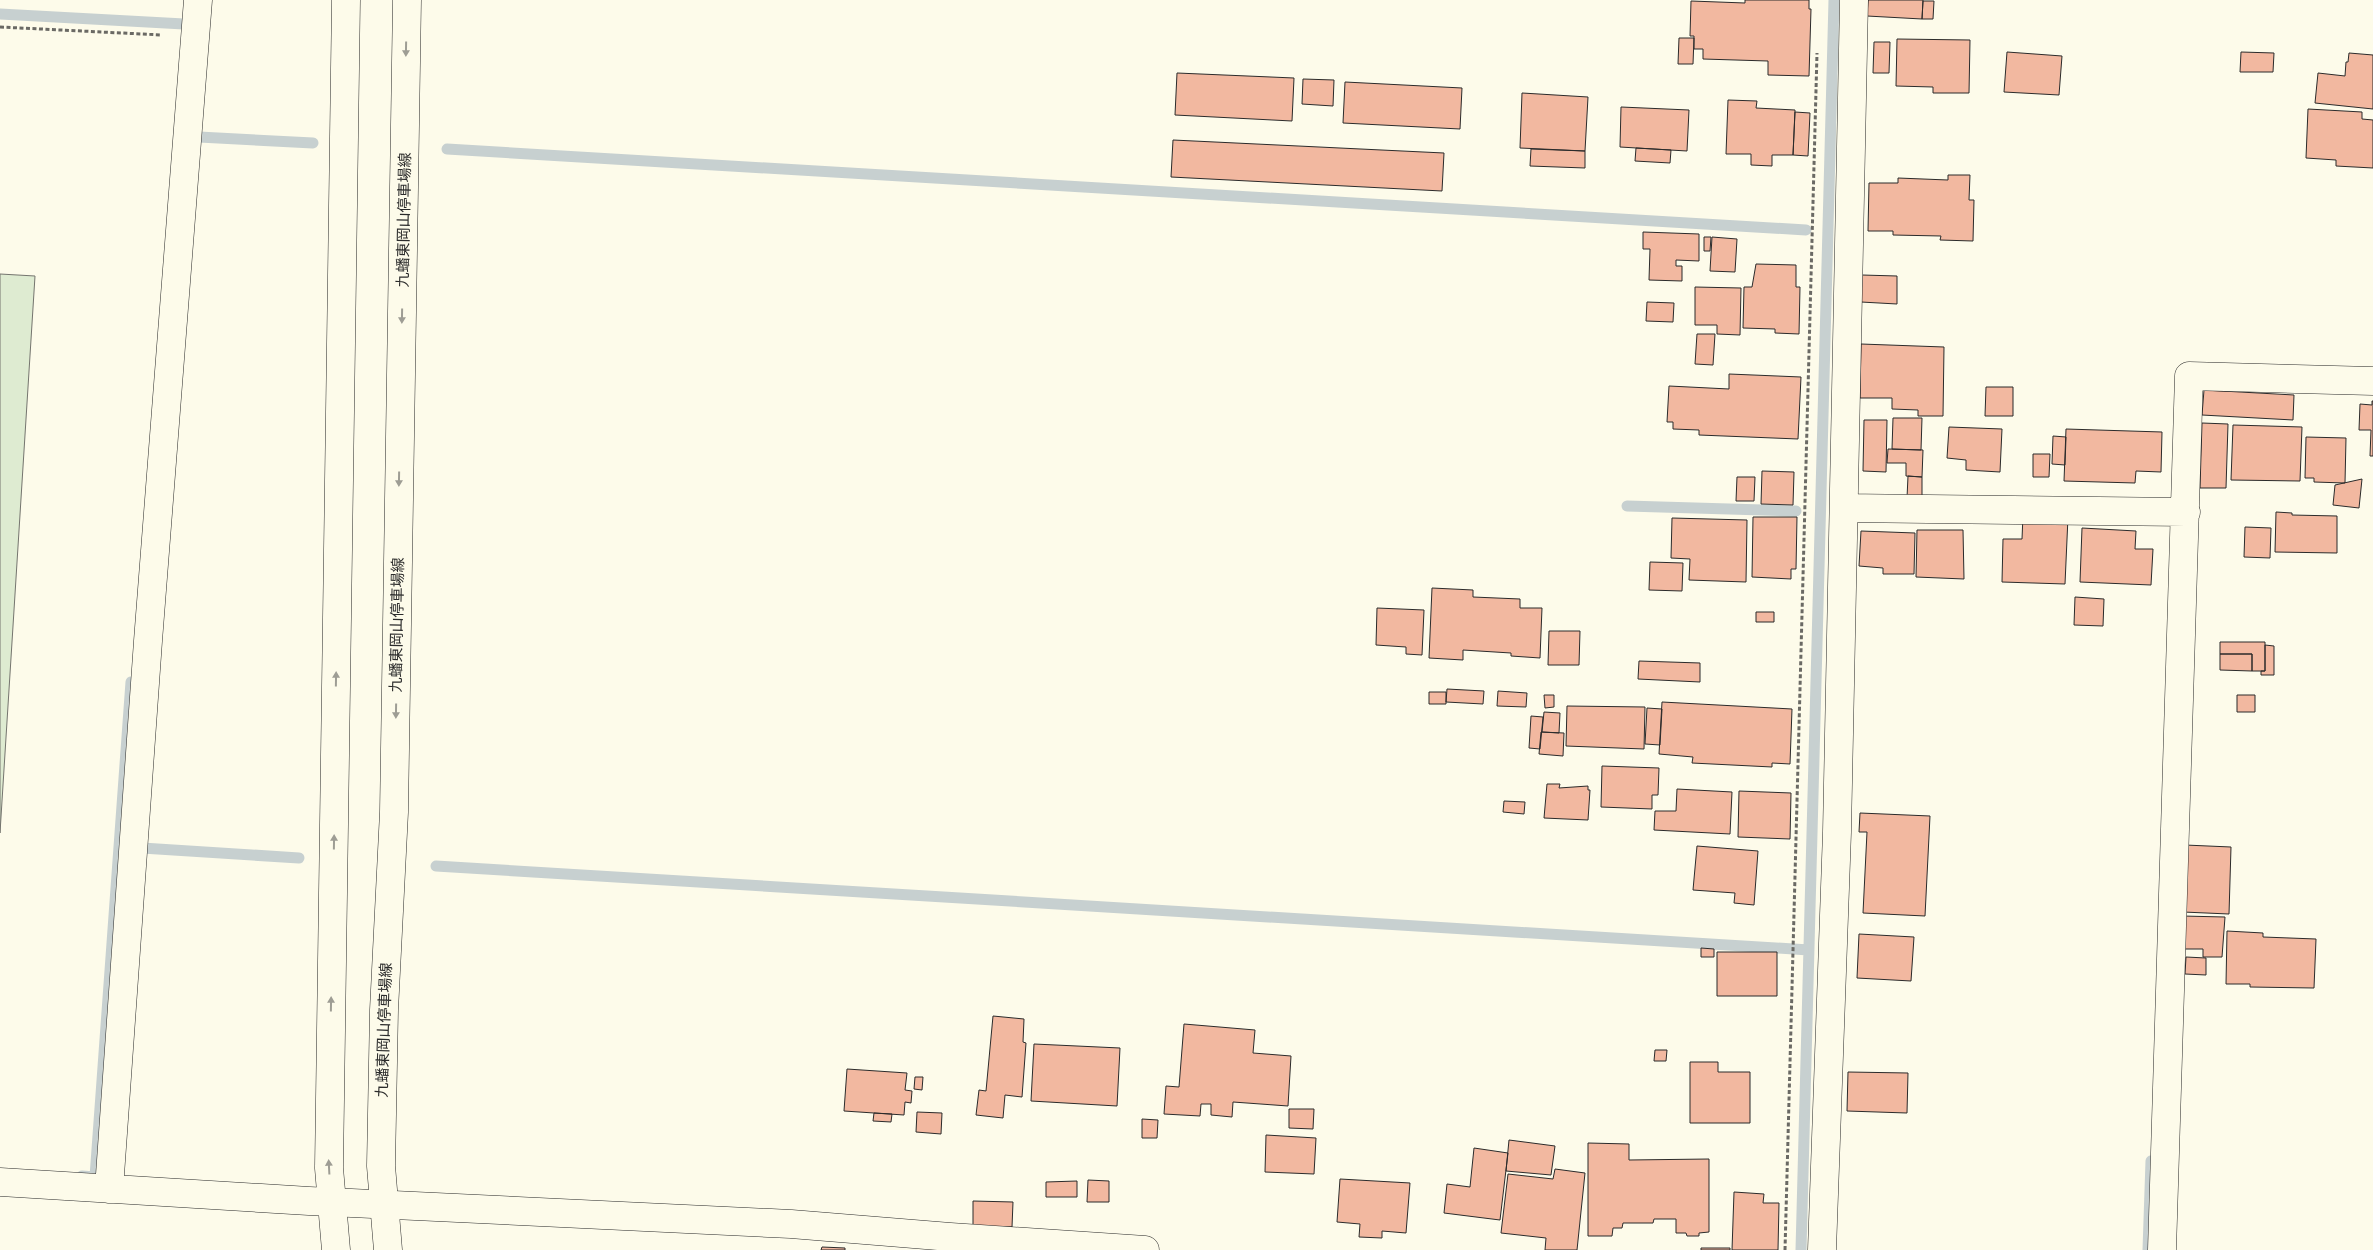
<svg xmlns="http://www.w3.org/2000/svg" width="2373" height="1250" font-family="Roboto,'Noto Sans JP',sans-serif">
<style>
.green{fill:#deebd1;stroke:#74746e}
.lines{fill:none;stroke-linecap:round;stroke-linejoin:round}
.stream{stroke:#c7d0d0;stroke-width:11}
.building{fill:#f2b8a0;stroke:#2b2b2b}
.minor-casing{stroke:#2b2b2b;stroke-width:29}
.major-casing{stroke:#2b2b2b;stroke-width:29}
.path{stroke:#6a6964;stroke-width:3;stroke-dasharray:4 2.5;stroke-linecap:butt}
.minor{stroke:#fdfbea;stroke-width:28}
.major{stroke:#fdfbea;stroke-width:28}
.oneway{fill:#9e9d94}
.labels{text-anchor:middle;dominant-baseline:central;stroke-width:4;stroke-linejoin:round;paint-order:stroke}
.street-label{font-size:15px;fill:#2b2b2b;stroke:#fdfbea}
</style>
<rect width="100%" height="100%" fill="#fdfbea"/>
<path class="green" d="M 0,274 L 35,276 L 0,833 Z"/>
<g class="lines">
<path class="stream" d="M 0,14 L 184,24
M 199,137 L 313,143
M 447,149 L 1806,230
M 1627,506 L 1796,511
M 142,848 L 299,858
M 436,866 L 1809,950
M 82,1176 L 95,1177 L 131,682
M 1801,1250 L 1834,0
M 2148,1250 L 2151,1161"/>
</g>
<path class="building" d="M 1745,0 L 1809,0 L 1809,9 L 1811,9 L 1809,76 L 1768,75 L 1768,61 L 1703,59 L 1703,49 L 1694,49 L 1694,36 L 1690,36 L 1691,1 L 1745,3 Z
M 1868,0 L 1923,0 L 1922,19 L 1867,16 Z
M 1923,1 L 1934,1 L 1933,19 L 1922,19 Z
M 1679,38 L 1694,38 L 1693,64 L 1678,64 Z
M 1897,39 L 1970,40 L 1969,93 L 1933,93 L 1933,87 L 1896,86 Z
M 1874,42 L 1890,42 L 1889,73 L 1873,73 Z
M 2007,52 L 2062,56 L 2059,95 L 2004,92 Z
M 2241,52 L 2274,53 L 2273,72 L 2240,72 Z
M 2349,53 L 2373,55 L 2373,109 L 2315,103 L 2318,73 L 2345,76 L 2346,62 L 2348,62 Z
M 1177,73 L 1294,78 L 1292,121 L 1175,115 Z
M 1303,79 L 1334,80 L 1333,106 L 1302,104 Z
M 1345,82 L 1462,88 L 1460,129 L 1343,123 Z
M 1522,93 L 1588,97 L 1585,151 L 1520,148 Z
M 1728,100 L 1757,101 L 1756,108 L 1795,110 L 1793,155 L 1772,155 L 1772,166 L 1751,165 L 1751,154 L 1726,154 Z
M 1621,107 L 1689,110 L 1687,151 L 1620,147 Z
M 2308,109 L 2362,112 L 2362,119 L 2373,120 L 2373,168 L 2336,166 L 2336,160 L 2306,158 Z
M 1795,112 L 1810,113 L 1808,156 L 1793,155 Z
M 1173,140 L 1444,153 L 1442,191 L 1171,177 Z
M 1636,148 L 1671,150 L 1670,163 L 1635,161 Z
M 1531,149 L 1585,151 L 1585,168 L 1530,166 Z
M 1948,175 L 1970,175 L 1969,200 L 1974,200 L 1973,241 L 1940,240 L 1941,236 L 1893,235 L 1893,231 L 1868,231 L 1869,183 L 1898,183 L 1898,178 L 1948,180 Z
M 1643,232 L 1699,234 L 1699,261 L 1676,260 L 1676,266 L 1682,266 L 1682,281 L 1649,280 L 1650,249 L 1643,249 Z
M 1704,237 L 1711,237 L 1710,251 L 1704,251 Z
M 1712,237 L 1737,239 L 1735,272 L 1710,271 Z
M 1756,264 L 1796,265 L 1796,287 L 1800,287 L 1799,334 L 1775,333 L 1775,329 L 1743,328 L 1744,287 L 1752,287 Z
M 1862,275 L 1897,276 L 1897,304 L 1861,302 Z
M 1695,287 L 1741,288 L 1740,335 L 1717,334 L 1717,325 L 1695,325 Z
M 1647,302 L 1674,303 L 1673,322 L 1646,321 Z
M 1697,334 L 1715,334 L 1713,365 L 1695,364 Z
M 1861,344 L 1944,347 L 1943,416 L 1918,416 L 1918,410 L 1892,409 L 1892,398 L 1860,398 Z
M 1729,374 L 1801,377 L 1798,439 L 1699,435 L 1699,430 L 1673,429 L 1673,422 L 1667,422 L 1669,386 L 1729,389 Z
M 1986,387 L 2013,387 L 2013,416 L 1985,416 Z
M 2204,390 L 2294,395 L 2293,420 L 2202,415 Z
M 2372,401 L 2373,401 L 2373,456 L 2370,456 L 2371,430 L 2359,430 L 2360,404 L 2372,405 Z
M 1893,418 L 1922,418 L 1921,450 L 1892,449 Z
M 1864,420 L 1887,420 L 1886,472 L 1863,471 Z
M 2202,423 L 2228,424 L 2226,488 L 2200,488 Z
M 2233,425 L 2302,427 L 2300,481 L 2231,480 Z
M 1949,427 L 2002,429 L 2000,472 L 1966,470 L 1966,460 L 1947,458 Z
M 2066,429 L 2162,432 L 2161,472 L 2136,471 L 2135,483 L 2064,481 Z
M 2053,436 L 2066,437 L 2065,465 L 2052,464 Z
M 2306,437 L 2346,438 L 2345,483 L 2314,482 L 2314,478 L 2305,478 Z
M 1888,449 L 1923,450 L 1922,477 L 1906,476 L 1906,463 L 1887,463 Z
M 2033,454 L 2050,454 L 2049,477 L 2033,477 Z
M 1762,471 L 1794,472 L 1793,505 L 1761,504 Z
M 1908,476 L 1922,477 L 1922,498 L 1907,498 Z
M 1737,477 L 1755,477 L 1754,501 L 1736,501 Z
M 2362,479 L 2359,508 L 2333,505 L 2335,485 Z
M 2276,512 L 2292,513 L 2292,515 L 2337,516 L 2337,553 L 2275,552 Z
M 2023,515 L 2068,517 L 2065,584 L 2002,582 L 2003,539 L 2022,539 Z
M 1753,517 L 1797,517 L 1796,569 L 1791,569 L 1791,579 L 1752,577 Z
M 1672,518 L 1747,520 L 1746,582 L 1689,580 L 1690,559 L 1671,558 Z
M 2245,527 L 2271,528 L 2270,558 L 2244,557 Z
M 2082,528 L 2136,531 L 2135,549 L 2153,549 L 2151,585 L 2080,582 Z
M 1917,530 L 1963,530 L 1964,579 L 1916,577 Z
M 1861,531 L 1915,533 L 1914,574 L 1883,574 L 1883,568 L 1859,566 Z
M 1650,562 L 1683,563 L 1682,591 L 1649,590 Z
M 1432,588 L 1473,590 L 1473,597 L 1520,599 L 1520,608 L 1542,608 L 1540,658 L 1511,656 L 1511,653 L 1463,650 L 1463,660 L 1429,658 Z
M 2075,597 L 2104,599 L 2103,626 L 2074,625 Z
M 1377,608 L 1424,610 L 1422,655 L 1406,654 L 1406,647 L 1376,645 Z
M 1756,612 L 1774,612 L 1774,622 L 1756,622 Z
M 1549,631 L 1580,631 L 1579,665 L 1548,665 Z
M 2220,642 L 2265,642 L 2265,671 L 2252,671 L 2252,654 L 2220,654 Z
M 2265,645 L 2274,646 L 2274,675 L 2261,675 L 2261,671 L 2265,671 Z
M 2220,654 L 2252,654 L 2252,671 L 2220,670 Z
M 1639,661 L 1700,663 L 1700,682 L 1638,679 Z
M 1447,689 L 1484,691 L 1483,704 L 1446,702 Z
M 1498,691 L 1527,693 L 1526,707 L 1497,706 Z
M 1429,692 L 1446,692 L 1446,704 L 1429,704 Z
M 1544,695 L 1554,695 L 1554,707 L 1545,708 Z
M 2237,695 L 2255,695 L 2255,712 L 2237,712 Z
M 1662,702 L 1792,709 L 1790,764 L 1772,763 L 1772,767 L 1692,763 L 1693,757 L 1659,754 Z
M 1567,706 L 1645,707 L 1644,749 L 1566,746 Z
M 1647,708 L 1662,709 L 1660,745 L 1645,744 Z
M 1544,712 L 1560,713 L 1559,733 L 1542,732 Z
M 1531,716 L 1543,717 L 1540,749 L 1529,748 Z
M 1541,732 L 1564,733 L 1563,756 L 1539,754 Z
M 1602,766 L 1659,768 L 1658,795 L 1652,795 L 1652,809 L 1601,807 Z
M 1547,784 L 1560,784 L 1559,788 L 1588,786 L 1588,790 L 1590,790 L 1588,820 L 1544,818 Z
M 1677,789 L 1732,792 L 1730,834 L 1654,830 L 1655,811 L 1676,811 Z
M 1739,791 L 1791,793 L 1790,839 L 1738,837 Z
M 1504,801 L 1525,802 L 1524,814 L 1503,812 Z
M 1860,813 L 1930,816 L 1925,916 L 1863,913 L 1867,832 L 1859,832 Z
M 2185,845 L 2231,847 L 2229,914 L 2183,912 Z
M 1697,846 L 1758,851 L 1754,905 L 1734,903 L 1735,893 L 1693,890 Z
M 2182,916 L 2225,917 L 2222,957 L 2203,957 L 2203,949 L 2181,949 Z
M 2227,931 L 2263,933 L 2263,937 L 2316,939 L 2314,988 L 2250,987 L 2250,984 L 2226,984 Z
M 1859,934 L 1914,937 L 1911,981 L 1857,978 Z
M 1701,948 L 1714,949 L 1714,957 L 1701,957 Z
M 1717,952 L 1777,952 L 1777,996 L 1717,996 Z
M 2186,957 L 2206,958 L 2206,975 L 2185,974 Z
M 993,1016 L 1024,1019 L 1023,1042 L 1026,1043 L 1022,1097 L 1005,1095 L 1003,1118 L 976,1115 L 979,1090 L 986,1091 Z
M 1184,1024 L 1255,1030 L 1253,1053 L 1291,1056 L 1288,1106 L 1233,1102 L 1232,1117 L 1211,1115 L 1211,1104 L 1201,1104 L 1200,1116 L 1164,1114 L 1166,1086 L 1179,1087 Z
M 1034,1044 L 1120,1048 L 1117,1106 L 1031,1101 Z
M 1655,1050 L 1667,1050 L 1666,1061 L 1654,1061 Z
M 1690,1062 L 1718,1062 L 1718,1072 L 1750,1072 L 1750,1123 L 1690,1123 Z
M 847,1069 L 907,1073 L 905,1090 L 912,1091 L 911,1103 L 905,1102 L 904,1115 L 844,1111 Z
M 1848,1072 L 1908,1073 L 1907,1113 L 1847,1111 Z
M 915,1077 L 923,1077 L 922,1090 L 914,1089 Z
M 1289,1109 L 1314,1109 L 1313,1129 L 1289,1128 Z
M 917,1112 L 942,1113 L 941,1134 L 916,1132 Z
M 874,1113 L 892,1114 L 891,1122 L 873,1121 Z
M 1142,1119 L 1158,1120 L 1157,1138 L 1142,1138 Z
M 1266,1135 L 1316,1138 L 1314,1174 L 1265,1172 Z
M 1509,1140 L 1555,1146 L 1551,1175 L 1506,1171 Z
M 1588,1143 L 1629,1144 L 1629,1160 L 1709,1159 L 1709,1232 L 1699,1233 L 1699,1236 L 1687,1236 L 1686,1233 L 1676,1233 L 1676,1219 L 1654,1219 L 1653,1223 L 1623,1223 L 1622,1228 L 1613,1228 L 1612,1236 L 1588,1236 Z
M 1474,1148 L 1508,1153 L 1500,1220 L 1444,1213 L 1447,1184 L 1470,1187 Z
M 1555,1169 L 1585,1173 L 1577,1250 L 1545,1250 L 1546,1238 L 1501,1233 L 1508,1174 L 1553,1179 Z
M 1340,1179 L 1410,1183 L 1406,1233 L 1382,1231 L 1382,1238 L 1359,1237 L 1360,1224 L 1337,1222 Z
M 1088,1180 L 1109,1181 L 1109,1202 L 1087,1202 Z
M 1077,1181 L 1077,1197 L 1046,1197 L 1046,1182 Z
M 1734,1192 L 1764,1194 L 1763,1203 L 1779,1203 L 1778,1250 L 1732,1250 Z
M 973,1201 L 1013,1202 L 1012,1227 L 973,1226 Z
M 822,1247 L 845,1248 L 845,1250 L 821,1250 Z
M 1701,1248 L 1730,1248 L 1730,1250 L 1701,1250 Z"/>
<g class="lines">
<g class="minor-casing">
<path id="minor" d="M 1844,508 L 2186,512
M 0,1182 L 309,1201 L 791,1224 L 950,1237 L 1145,1250
M 109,1189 L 148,641 L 198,0
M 1822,1250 L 1837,832 L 1854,0
M 2162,1250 L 2189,376 L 2373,381"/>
</g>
<g class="major-casing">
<path id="major" d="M 336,1250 L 329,1168 L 346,0
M 388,1250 L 381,1166 L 384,1010 L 394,812 L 407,0"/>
</g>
<path class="path" d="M 0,27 L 162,35
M 1785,1250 L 1817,53"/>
<use href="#minor" class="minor"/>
<use href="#major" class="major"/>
</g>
<defs><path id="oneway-solid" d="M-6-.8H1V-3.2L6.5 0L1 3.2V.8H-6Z" transform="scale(1.25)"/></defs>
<g class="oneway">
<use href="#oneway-solid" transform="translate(406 49) rotate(91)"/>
<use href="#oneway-solid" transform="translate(402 316) rotate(91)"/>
<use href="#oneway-solid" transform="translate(399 479) rotate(91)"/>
<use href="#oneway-solid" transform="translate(336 679) rotate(-89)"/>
<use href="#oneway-solid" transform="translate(396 711) rotate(91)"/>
<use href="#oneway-solid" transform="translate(334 842) rotate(-89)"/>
<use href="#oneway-solid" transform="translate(331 1004) rotate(-89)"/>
<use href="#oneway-solid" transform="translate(329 1167) rotate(-93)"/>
</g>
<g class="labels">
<g class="street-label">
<text transform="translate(404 220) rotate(-89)">九蟠東岡山停車場線</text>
<text transform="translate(397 625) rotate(-89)">九蟠東岡山停車場線</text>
<text transform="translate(384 1030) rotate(-88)">九蟠東岡山停車場線</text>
</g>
</g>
</svg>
